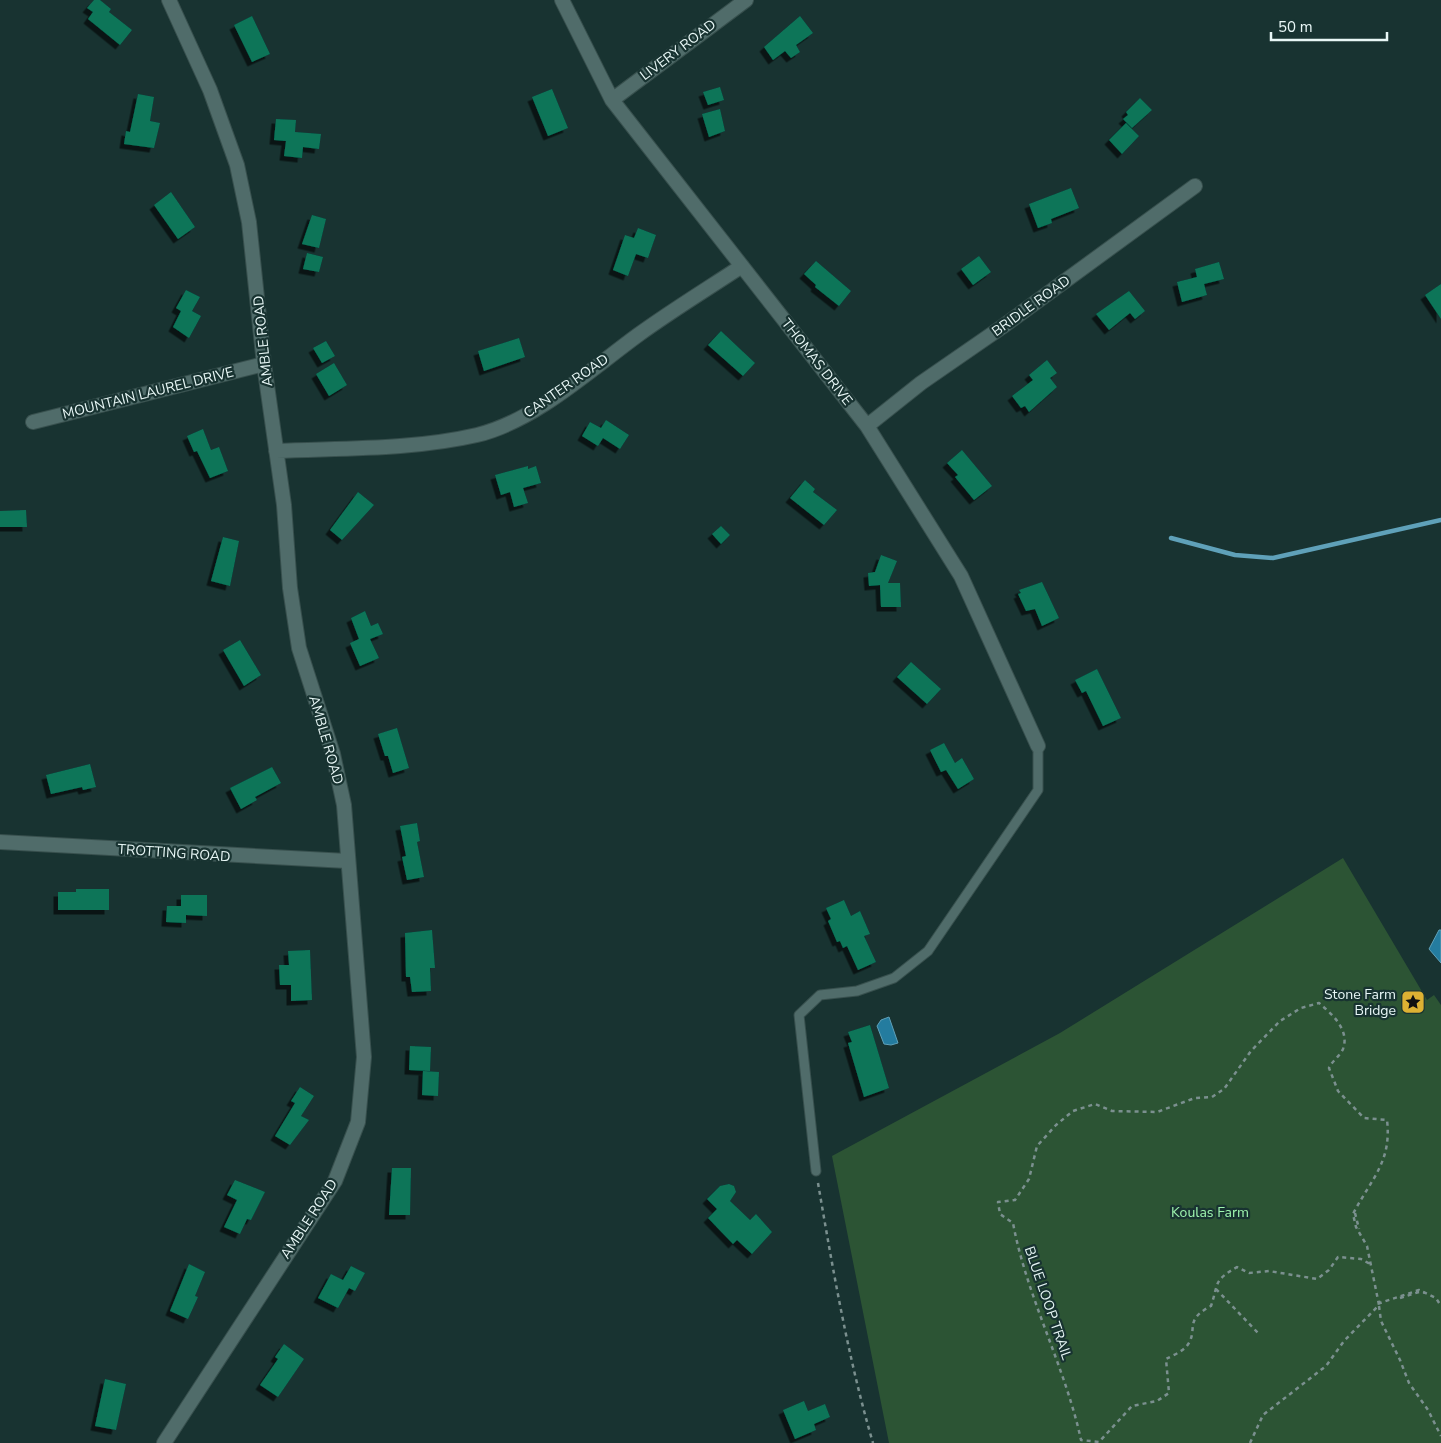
<svg xmlns="http://www.w3.org/2000/svg" width="1441" height="1443" font-family="'Nunito Sans',sans-serif">
<style>
.green{fill:#2c5434}
.water{fill:#247c9f;stroke:#5fa1b9}
.lines{fill:none;stroke-linecap:round;stroke-linejoin:round}
.stream{stroke:#5fa1b9;stroke-width:4.5}
.building{fill:#097459;filter:url(#shadow)}
.service-casing{stroke:#38504e;stroke-width:11}
.minor-casing{stroke:#38504e;stroke-width:16}
.path{stroke:#7b908f;stroke-width:2.5;stroke-dasharray:4 4;stroke-linecap:butt}
.service{stroke:#506c6a;stroke-width:9}
.minor{stroke:#506c6a;stroke-width:14}
.labels{text-anchor:middle;dominant-baseline:central;stroke-width:4.5;stroke-linejoin:round;paint-order:stroke}
.street-label{font-size:14px;fill:#e8f7f6;stroke:#183331}
.poi-label{font-size:14px;fill:#e8f7f6;stroke:#183331;text-anchor:end}
.park-label{font-size:14px;fill:#9ef4ae;stroke:#183331}
</style>
<defs>
<filter id="shadow"><feDropShadow dx="-4.5" dy="4.5" stdDeviation="0" flood-color="#0009"/></filter>
</defs>
<rect width="100%" height="100%" fill="#183331"/>
<path class="green" d="M 1343,858 L 1427,1000 L 1434,995 L 1441,1005 L 1441,1443 L 889,1443 L 832,1156 L 1060,1033 Z"/>
<path class="water" d="M 1439,930 L 1441,930 L 1441,963 L 1429,949 Z
M 889,1017 L 898,1043 L 891,1045 L 884,1044 L 877,1026 L 881,1020 Z"/>
<g class="lines">
<path class="stream" d="M 1171,538 L 1235,555 L 1273,558 L 1441,520"/>
</g>
<path class="building" d="M 94,0 L 100,0 L 111,9 L 109,12 L 132,30 L 120,45 L 88,19 L 93,12 L 87,8 Z
M 252,16 L 270,54 L 252,62 L 234,25 Z
M 800,16 L 813,33 L 796,45 L 800,52 L 791,58 L 785,51 L 773,60 L 764,47 Z
M 720,87 L 724,100 L 708,105 L 703,92 Z
M 552,89 L 568,128 L 548,136 L 532,97 Z
M 138,94 L 154,97 L 150,121 L 160,123 L 154,148 L 124,144 L 126,131 L 130,132 Z
M 1140,98 L 1152,110 L 1132,128 L 1123,119 L 1128,115 L 1126,112 Z
M 720,109 L 725,131 L 709,137 L 702,114 Z
M 276,119 L 296,120 L 295,132 L 321,134 L 319,149 L 303,147 L 302,158 L 284,156 L 286,141 L 274,140 Z
M 1126,123 L 1139,136 L 1122,154 L 1109,140 Z
M 1071,188 L 1079,208 L 1051,219 L 1052,223 L 1038,228 L 1029,204 Z
M 171,192 L 195,227 L 178,239 L 154,205 Z
M 312,215 L 326,219 L 319,248 L 302,244 Z
M 638,228 L 656,235 L 648,258 L 636,254 L 628,276 L 613,270 L 625,235 L 634,238 Z
M 307,253 L 323,257 L 319,272 L 303,269 Z
M 979,256 L 991,272 L 973,285 L 961,269 Z
M 816,261 L 851,291 L 839,306 L 815,287 L 816,285 L 804,274 Z
M 1219,262 L 1224,279 L 1204,284 L 1207,295 L 1182,302 L 1177,282 L 1197,277 L 1195,269 Z
M 1441,284 L 1441,319 L 1425,295 Z
M 186,290 L 200,297 L 192,311 L 201,316 L 189,338 L 173,327 L 181,311 L 176,308 Z
M 1129,291 L 1145,311 L 1135,319 L 1130,313 L 1109,330 L 1096,314 Z
M 721,331 L 755,363 L 743,376 L 708,345 Z
M 519,338 L 525,357 L 484,371 L 478,351 Z
M 326,341 L 335,356 L 322,363 L 313,348 Z
M 1047,360 L 1057,373 L 1050,378 L 1057,387 L 1029,412 L 1025,406 L 1021,408 L 1012,396 L 1033,380 L 1029,375 Z
M 334,363 L 347,385 L 329,396 L 316,374 Z
M 606,420 L 629,435 L 620,449 L 603,438 L 598,446 L 582,436 L 590,422 L 601,428 Z
M 203,429 L 211,450 L 219,447 L 228,471 L 210,478 L 197,451 L 194,452 L 187,436 Z
M 962,450 L 992,486 L 974,500 L 955,477 L 958,475 L 947,463 Z
M 528,466 L 528,469 L 536,466 L 541,483 L 523,488 L 528,503 L 514,507 L 510,492 L 501,495 L 495,475 Z
M 805,480 L 815,489 L 813,492 L 837,510 L 824,525 L 790,498 Z
M 358,492 L 374,505 L 342,540 L 330,530 Z
M 26,510 L 27,527 L 0,527 L 0,511 Z
M 721,526 L 730,535 L 721,544 L 712,534 Z
M 223,537 L 239,541 L 230,586 L 211,581 Z
M 881,555 L 897,561 L 888,583 L 900,583 L 901,607 L 881,607 L 880,585 L 869,586 L 868,573 L 875,572 Z
M 1042,582 L 1059,618 L 1042,626 L 1035,609 L 1026,611 L 1018,594 L 1021,593 L 1019,590 Z
M 365,611 L 371,626 L 378,623 L 383,634 L 370,639 L 379,658 L 360,666 L 350,643 L 359,639 L 351,618 Z
M 240,640 L 261,675 L 244,686 L 223,650 Z
M 911,662 L 941,689 L 927,704 L 897,677 Z
M 1097,669 L 1121,718 L 1103,726 L 1086,691 L 1082,693 L 1075,680 Z
M 397,728 L 409,768 L 393,773 L 388,756 L 385,756 L 378,734 Z
M 944,743 L 955,763 L 962,758 L 974,779 L 958,789 L 946,770 L 941,772 L 930,750 Z
M 90,764 L 96,787 L 83,790 L 82,787 L 51,794 L 46,775 Z
M 272,767 L 281,783 L 255,797 L 257,800 L 241,809 L 230,788 Z
M 417,823 L 420,841 L 417,842 L 424,877 L 407,880 L 402,857 L 406,856 L 400,826 Z
M 76,889 L 109,889 L 109,910 L 58,910 L 58,892 L 76,892 Z
M 181,895 L 207,895 L 207,916 L 186,915 L 186,923 L 166,922 L 167,906 L 181,906 Z
M 844,900 L 851,916 L 860,911 L 870,934 L 864,936 L 876,962 L 858,970 L 847,946 L 843,948 L 840,941 L 837,942 L 828,921 L 831,919 L 826,908 Z
M 432,930 L 435,968 L 430,968 L 431,991 L 412,992 L 410,977 L 406,977 L 405,933 Z
M 310,950 L 312,1000 L 291,1001 L 291,985 L 280,985 L 279,965 L 289,965 L 288,951 Z
M 870,1025 L 889,1088 L 864,1097 L 848,1043 L 852,1042 L 848,1032 Z
M 410,1046 L 431,1047 L 430,1071 L 409,1070 Z
M 423,1071 L 439,1072 L 438,1096 L 422,1095 Z
M 300,1087 L 314,1096 L 301,1116 L 309,1120 L 290,1145 L 275,1136 L 295,1103 L 291,1101 Z
M 392,1168 L 411,1168 L 410,1215 L 389,1215 Z
M 235,1180 L 265,1192 L 251,1220 L 247,1219 L 240,1234 L 224,1227 L 237,1200 L 227,1195 Z
M 729,1184 L 734,1186 L 736,1192 L 730,1201 L 750,1220 L 756,1214 L 772,1232 L 752,1254 L 737,1240 L 733,1244 L 708,1218 L 717,1209 L 707,1199 L 720,1186 Z
M 189,1264 L 205,1272 L 195,1296 L 198,1297 L 188,1319 L 170,1311 Z
M 351,1266 L 365,1273 L 355,1291 L 349,1288 L 338,1308 L 318,1298 L 331,1274 L 343,1280 Z
M 284,1344 L 304,1359 L 278,1397 L 260,1385 L 278,1359 L 275,1357 Z
M 105,1379 L 126,1384 L 116,1430 L 95,1426 Z
M 804,1401 L 808,1411 L 825,1404 L 830,1417 L 814,1424 L 816,1430 L 795,1439 L 783,1410 Z"/>
<g class="lines">
<g class="service-casing">
<path id="service" d="M 816,1171 L 799,1015 L 820,995 L 857,991 L 894,978 L 928,951 L 1038,790 L 1038,746"/>
</g>
<g class="minor-casing">
<path id="minor" d="M 562,0 L 612,100 L 867,426 L 961,576 L 1038,746
M 612,100 L 746,0
M 33,422 L 264,364
M 867,426 L 921,383 L 1002,327 L 1195,186
M 276,451 C 343,448 412,450 477,435 C 535,421 590,370 638,335 C 671,311 707,289 742,266
M 0,842 L 347,861
M 164,1443 L 335,1181 L 358,1122 L 364,1057 L 344,805 L 333,754 L 299,648 L 290,588 L 284,505 L 264,364 L 249,222 L 237,165 L 210,90 L 169,0"/>
</g>
<path class="path" d="M 818,1183 C 833,1270 848,1358 873,1443
M 1355,1213 L 1359,1229
M 1216,1289 L 1258,1333
M 1400,1298 L 1419,1292 L 1426,1293
M 1379,1301 L 1380,1303 L 1419,1290 L 1436,1298 L 1441,1306
M 1379,1306 L 1381,1321 L 1400,1360 L 1409,1383 L 1428,1410 L 1441,1436
M 1250,1443 L 1263,1415 L 1326,1366 L 1344,1341 L 1379,1305 L 1367,1246 L 1356,1227 L 1353,1214 C 1371,1179 1392,1162 1387,1120 L 1364,1118 L 1338,1091 L 1329,1068 C 1332,1061 1340,1056 1343,1049 C 1350,1030 1332,1014 1319,1003 L 1301,1008 L 1280,1021 L 1251,1051 L 1224,1089 L 1212,1097 L 1195,1098 L 1157,1112 L 1112,1111 L 1095,1104 L 1073,1111 L 1056,1125 L 1037,1146 L 1029,1179 L 1015,1200 L 998,1202 L 1000,1214 L 1013,1223 C 1027,1298 1065,1366 1081,1440 L 1099,1442 L 1132,1406 L 1157,1401 L 1169,1393 L 1166,1359 C 1172,1356 1181,1352 1186,1347 C 1200,1330 1182,1321 1211,1306 C 1219,1282 1213,1281 1237,1267 L 1249,1273 L 1269,1271 L 1317,1279 L 1329,1270 L 1338,1257 L 1361,1259 L 1370,1264"/>
<use href="#service" class="service"/>
<use href="#minor" class="minor"/>
</g>
<defs>
<g id="sight-square" transform="scale(1.25)"><rect x="-9" y="-9" width="18" height="18" rx="4" fill="#ddb133" stroke="#183331"/><path d="M0-6L1.8-2.2L6-1.7L2.9 1.2L3.7 5.4L0 3.3L-3.7 5.4L-2.9 1.2L-6-1.7L-1.8-2.2Z" fill="#111"/></g>
</defs>
<g fill-rule="evenodd">
<use href="#sight-square" x="1413" y="1002"/>
</g>
<g class="labels">
<g class="street-label">
<text transform="translate(678 50) rotate(-37)">LIVERY ROAD</text>
<text transform="translate(1031 306) rotate(-36)">BRIDLE ROAD</text>
<text transform="translate(263 341) rotate(-96)">AMBLE ROAD</text>
<text transform="translate(817 362) rotate(52)">THOMAS DRIVE</text>
<text transform="translate(566 386) rotate(-35)">CANTER ROAD</text>
<text transform="translate(148 393) rotate(-14)">MOUNTAIN LAUREL DRIVE</text>
<text transform="translate(326 740) rotate(74)">AMBLE ROAD</text>
<text transform="translate(174 853) rotate(4)">TROTTING ROAD</text>
<text transform="translate(309 1219) rotate(-57)">AMBLE ROAD</text>
<text transform="translate(1048 1303) rotate(71)">BLUE LOOP TRAIL</text>
</g>
<g class="poi-label">
<text x="1396" y="994">Stone Farm<tspan x="1396" dy="16">Bridge</tspan></text>
</g>
<g class="park-label">
<text x="1210" y="1212">Koulas Farm</text>
</g>
</g>
<path d="M1271 32v8h116v-8" fill="none" stroke="#e8f7f6" stroke-width="2.5"/>
<text x="1278" y="32" font-size="15" fill="#e8f7f6" stroke="#183331" stroke-width="4" paint-order="stroke">50 m</text>
</svg>
